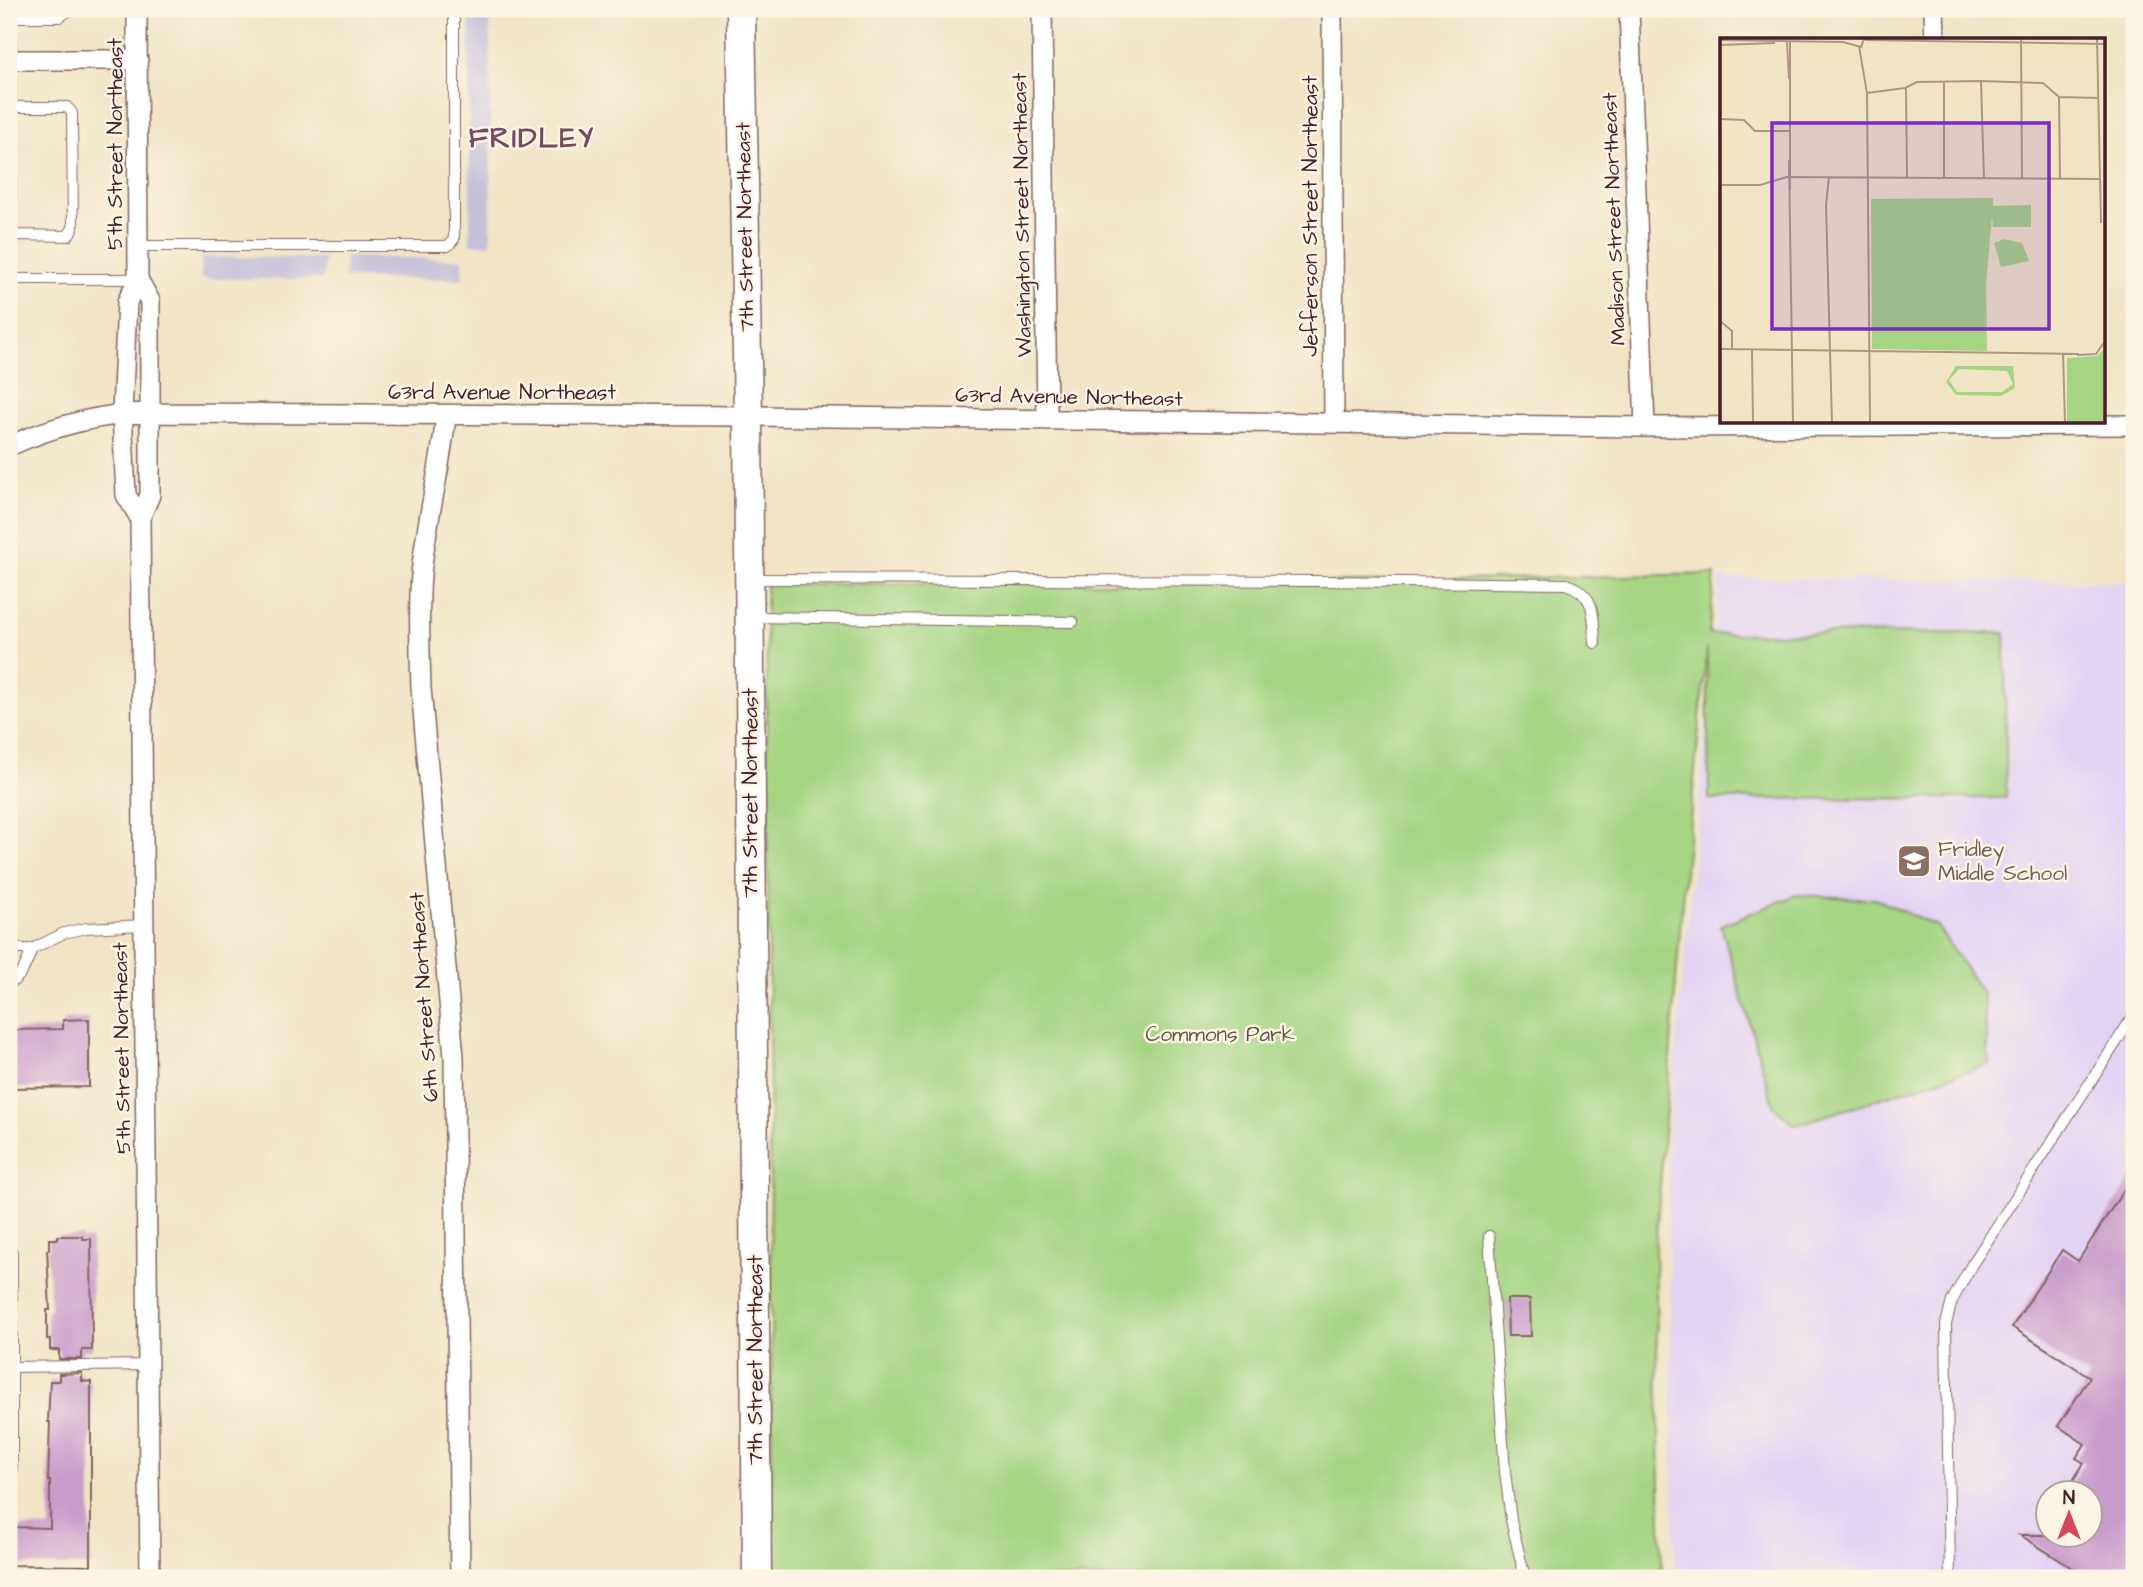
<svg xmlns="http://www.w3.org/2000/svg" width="2143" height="1587" font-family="'Architects Daughter',sans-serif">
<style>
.built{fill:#e3d3f3;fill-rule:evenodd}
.industrial{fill:#c6c0da}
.green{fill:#a5d483;stroke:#787a57;stroke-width:2}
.building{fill:#c79bca}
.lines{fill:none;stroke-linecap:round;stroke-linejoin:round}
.lane-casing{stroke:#846461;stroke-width:12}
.street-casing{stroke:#846461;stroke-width:22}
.secondary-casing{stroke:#846461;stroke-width:31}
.lane{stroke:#fff;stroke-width:10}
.street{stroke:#fff;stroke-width:19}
.secondary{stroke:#fff;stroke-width:28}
.labels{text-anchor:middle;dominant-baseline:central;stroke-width:5;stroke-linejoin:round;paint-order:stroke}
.street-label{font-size:21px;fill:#4a1f2b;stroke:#fcf5e5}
.education-label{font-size:21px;fill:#785e54;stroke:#fcf5e5;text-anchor:start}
.park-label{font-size:21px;fill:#655545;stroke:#fcf5e5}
.district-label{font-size:28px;font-weight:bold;letter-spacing:2px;fill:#764a63;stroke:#fcf5e5}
.inset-road{fill:none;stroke:#ae9587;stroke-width:2}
.view{fill:#7b2cbf;fill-opacity:0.15;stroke:#7b2cbf;stroke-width:3.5}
.inset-edge{fill:none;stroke:#4a1f2b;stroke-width:3.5}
</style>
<rect width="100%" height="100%" fill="#fcf5e5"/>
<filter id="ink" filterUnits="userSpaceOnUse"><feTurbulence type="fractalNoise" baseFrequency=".0143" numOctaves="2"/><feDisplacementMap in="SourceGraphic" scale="14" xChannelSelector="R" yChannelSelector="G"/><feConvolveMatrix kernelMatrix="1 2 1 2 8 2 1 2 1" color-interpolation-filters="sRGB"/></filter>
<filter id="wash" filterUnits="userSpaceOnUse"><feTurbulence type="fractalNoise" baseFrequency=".00686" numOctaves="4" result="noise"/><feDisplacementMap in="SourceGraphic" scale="28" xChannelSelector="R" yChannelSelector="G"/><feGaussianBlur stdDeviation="1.57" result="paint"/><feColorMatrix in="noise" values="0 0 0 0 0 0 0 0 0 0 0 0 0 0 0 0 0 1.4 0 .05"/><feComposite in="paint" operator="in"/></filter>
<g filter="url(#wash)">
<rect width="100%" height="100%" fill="#f0e4c5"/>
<path class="built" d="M 1720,578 L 2134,582 L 2134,1578 L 1675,1578 L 1667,1141 ZM 2048,1492 L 2090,1492 L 2090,1534 L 2048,1534 Z"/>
<path class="industrial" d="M 469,9 L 490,9 L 491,244 L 470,244 Z
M 201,257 L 324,258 L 323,279 L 201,279 Z
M 345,257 L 463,259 L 463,279 L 344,278 Z"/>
<path class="green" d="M 1715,574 L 1709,634 L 2005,633 L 2006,798 L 1709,799 L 1707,648 L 1683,891 L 1655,1250 L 1662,1578 L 773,1578 L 766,584 L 1351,582 Z
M 1796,895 L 1876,899 L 1937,926 L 1983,995 L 1989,1064 L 1796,1125 L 1774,1107 L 1721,925 Z"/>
<g id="blocks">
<path class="building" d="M 89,1019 L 89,1087 L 9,1088 L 9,1030 L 63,1029 L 63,1020 Z
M 2134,1174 L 2134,1578 L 2088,1578 L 2020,1535 L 2090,1535 L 2090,1493 L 2065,1493 L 2084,1463 L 2076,1458 L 2085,1444 L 2058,1426 L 2090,1377 L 2012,1327 L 2062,1250 L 2078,1261 Z
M 58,1236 L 82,1236 L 82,1239 L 91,1239 L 92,1350 L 82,1350 L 82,1359 L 59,1359 L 59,1350 L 50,1350 L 50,1339 L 47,1339 L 47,1310 L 50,1310 L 47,1250 L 49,1250 L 49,1239 L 58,1239 Z
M 1507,1299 L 1530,1299 L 1531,1336 L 1508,1336 Z
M 82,1373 L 82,1381 L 91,1382 L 91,1566 L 9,1565 L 9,1527 L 50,1528 L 50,1481 L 48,1481 L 50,1422 L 48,1422 L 50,1381 L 59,1381 L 59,1374 Z"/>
</g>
</g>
<g filter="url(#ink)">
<use href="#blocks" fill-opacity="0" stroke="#846461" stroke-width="2"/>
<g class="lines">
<g class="lane-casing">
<path id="lane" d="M 11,17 L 59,17 L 68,11 L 69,9
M 11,107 L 67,107 L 72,113 L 73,228 L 68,236 L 16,235 L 11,229 L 11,9
M 139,246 L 448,246 L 454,239 L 454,9
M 9,279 L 138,279
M 753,579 L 1317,581 L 1567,584 C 1597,596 1593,615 1595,643
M 753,617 L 1073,622
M 9,949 L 32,949 L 64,933 L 87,928 L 144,925
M 9,984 C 22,977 27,962 32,949
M 1489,1236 L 1505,1472 L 1511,1520 L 1525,1578
M 12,1252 L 12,1367 L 148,1365
M 12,1367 L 12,1473
M 1950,1578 L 1946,1324 L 1952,1301 L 1971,1266 L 2134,1015"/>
</g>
<g class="street-casing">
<path id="street" d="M 137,9 L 138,279 L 127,302 L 122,413 L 126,495 L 140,518
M 1042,9 L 1047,420
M 1332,9 L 1334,423
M 1629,9 L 1645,427
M 1934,9 L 1935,40
M 9,60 L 138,60
M 138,279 L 150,301 L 150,495 L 140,518 L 150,1578
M 446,415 C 441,469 426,521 421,575 C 418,612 420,650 421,688 L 454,1057 L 460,1578
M 9,446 C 54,426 100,413 150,413 L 748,416 L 1645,427 L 2134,425"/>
</g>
<g class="secondary-casing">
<path id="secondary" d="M 741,9 L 748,416 L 757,1578"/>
</g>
<use href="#lane" class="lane"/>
<use href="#street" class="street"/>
<use href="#secondary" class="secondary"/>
</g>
</g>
<defs>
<g id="school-square" transform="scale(1.75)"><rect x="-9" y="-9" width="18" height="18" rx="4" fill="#8d6e63" stroke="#fcf5e5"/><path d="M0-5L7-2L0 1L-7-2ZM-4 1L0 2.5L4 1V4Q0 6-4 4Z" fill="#fff"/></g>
</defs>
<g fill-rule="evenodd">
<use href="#school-square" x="1914" y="861"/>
</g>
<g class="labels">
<g class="street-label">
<text transform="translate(115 144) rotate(-90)">5th Street Northeast</text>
<text transform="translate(1022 215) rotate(-91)">Washington Street Northeast</text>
<text transform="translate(1310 216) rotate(-90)">Jefferson Street Northeast</text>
<text transform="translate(1614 219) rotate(-92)">Madison Street Northeast</text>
<text transform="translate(745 227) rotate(-91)">7th Street Northeast</text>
<text x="502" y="392">63rd Avenue Northeast</text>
<text transform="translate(1069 397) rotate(1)">63rd Avenue Northeast</text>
<text transform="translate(750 793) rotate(-90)">7th Street Northeast</text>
<text transform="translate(424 997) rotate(-94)">6th Street Northeast</text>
<text transform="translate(122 1048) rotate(-91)">5th Street Northeast</text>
<text transform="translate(755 1360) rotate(-90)">7th Street Northeast</text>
</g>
<g class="education-label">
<text x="1938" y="849">Fridley<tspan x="1938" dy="24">Middle School</tspan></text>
</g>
<g class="park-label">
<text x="1220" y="1034">Commons Park</text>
</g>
<g class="district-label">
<text x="532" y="138">FRIDLEY</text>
</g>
</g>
<g transform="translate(1720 38)">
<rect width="385" height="385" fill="#f0e4c5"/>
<path d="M 273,160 L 273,168 L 311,167 L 311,189 L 273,189 L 272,178 L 266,247 L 267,313 L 152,311 L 151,161 ZM 284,201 L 302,205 L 309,223 L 281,229 L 274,205 ZM 385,310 L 385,385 L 347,385 L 347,320 L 377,318 ZM 236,328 L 293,328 L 295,350 L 281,358 L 236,357 L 226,344 ZM 239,331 L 287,333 L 293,346 L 282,354 L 237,354 L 229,342 Z" fill="#a5d483" fill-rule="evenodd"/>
<path class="inset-road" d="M 301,0 L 302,141M 377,0 L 381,185M 0,2 L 123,4 L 141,9 L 144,1M 145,2 L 385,6M 67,4 L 69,41M 0,7 L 55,5M 139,8 L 147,55 L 150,385M 224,43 L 224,140M 261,44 L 264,141M 186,50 L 187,140M 147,55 L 185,50 L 197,44 L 261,43 L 323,45 L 339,59 L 379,60M 339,59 L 340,140M 0,81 L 24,82 L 35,93 L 69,93M 69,122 L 73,385M 109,139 L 106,167 L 112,385M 0,147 L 40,147 L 67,139 L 381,141M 70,152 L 70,4M 0,283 L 12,293 L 12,312M 0,311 L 359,316M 32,312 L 33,385M 343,315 L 345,385M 357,317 L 376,316 L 385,303"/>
<path class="view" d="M 52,85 L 329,85 L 329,291 L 52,291 Z"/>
<rect width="385" height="385" class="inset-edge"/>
</g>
<rect width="2143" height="1587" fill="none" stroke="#fcf5e5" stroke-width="35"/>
<g transform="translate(2069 1514)"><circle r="33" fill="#fcf5e5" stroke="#b59f9b" stroke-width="2"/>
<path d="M0-5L12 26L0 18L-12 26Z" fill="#d1495b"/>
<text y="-10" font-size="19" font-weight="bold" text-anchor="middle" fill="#4a1f2b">N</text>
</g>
</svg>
